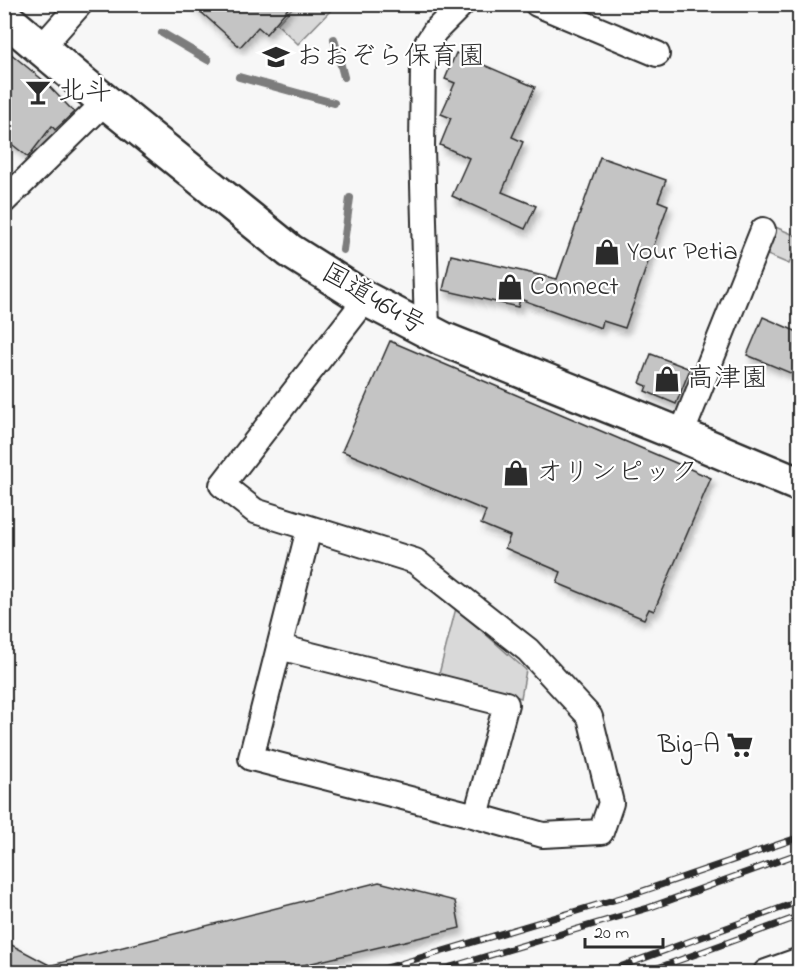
<svg xmlns="http://www.w3.org/2000/svg" width="804" height="977" font-family="'Indie Flower','Klee One',sans-serif">
<style>
.green{fill:#d9d9d9;stroke:#828282;stroke-width:1.5}
.lines{fill:none;stroke-linecap:round;stroke-linejoin:round}
.stream{stroke:#7b7b7b;stroke-width:8}
.building{fill:#c4c4c4;stroke:#2b2b2b;stroke-width:1.5;filter:url(#shadow)}
.street-casing{stroke:#2b2b2b;stroke-width:28}
.highway-casing{stroke:#2b2b2b;stroke-width:38}
.street{stroke:#fff;stroke-width:24}
.highway{stroke:#fff;stroke-width:33}
.rail-casing{stroke:#2b2b2b;stroke-width:7}
.rail{stroke:#fff;stroke-width:4.5;stroke-dasharray:14;stroke-linecap:butt}
.labels{text-anchor:middle;dominant-baseline:central;stroke-width:4.5;stroke-linejoin:round;paint-order:stroke}
.poi-label{font-size:27px;fill:#2b2b2b;stroke:#fff;text-anchor:start}
.street-label{font-size:27px;fill:#2b2b2b;stroke:#fff}
</style>
<defs>
<filter id="shadow"><feDropShadow dx="3.5" dy="6" stdDeviation="3" flood-color="#0004"/></filter>
</defs>
<rect width="100%" height="100%" fill="#f7f7f7"/>
<filter id="ink" filterUnits="userSpaceOnUse"><feTurbulence type="fractalNoise" baseFrequency=".0167" numOctaves="2"/><feDisplacementMap in="SourceGraphic" scale="12" xChannelSelector="R" yChannelSelector="G"/><feConvolveMatrix kernelMatrix="1 2 1 2 8 2 1 2 1" color-interpolation-filters="sRGB"/></filter>
<g filter="url(#ink)">
<path class="green" d="M 295,5 L 295,4 L 336,5 L 298,44 L 277,24 Z
M 773,226 L 799,237 L 799,240 L 789,264 L 763,253 Z
M 456,608 L 526,670 L 521,698 L 439,674 Z"/>
<g class="lines">
<path class="stream" d="M 162,33 L 208,60
M 334,39 L 344,77
M 239,77 L 334,103
M 343,250 L 350,198"/>
</g>
<path class="building" d="M 192,4 L 292,4 L 266,34 L 258,27 L 240,47 Z
M 4,48 L 44,81 L 74,112 L 55,130 L 52,126 L 28,157 L 4,138 Z
M 456,53 L 535,87 L 512,137 L 523,142 L 502,192 L 536,206 L 525,229 L 452,196 L 469,158 L 440,145 L 451,118 L 441,114 L 455,83 L 445,79 Z
M 600,157 L 666,180 L 658,201 L 668,205 L 625,328 L 603,321 L 601,328 L 520,299 L 518,307 L 443,290 L 451,255 L 557,279 Z
M 763,317 L 800,333 L 800,377 L 747,355 Z
M 390,341 L 711,478 L 654,611 L 649,609 L 644,619 L 557,583 L 561,572 L 505,548 L 510,536 L 481,524 L 486,511 L 342,451 Z
M 651,354 L 690,369 L 676,404 L 645,391 L 647,386 L 640,383 Z
M 379,882 L 455,901 L 460,928 L 274,972 L 4,972 L 4,941 L 53,967 L 52,965 Z"/>
<g class="lines">
<g class="street-casing">
<path id="street" d="M 537,4 L 657,54
M 41,48 L 80,4
M 4,201 L 105,102
M 427,331 L 422,148 L 423,66 L 426,45 L 435,31 L 462,4
M 681,435 L 763,230
M 309,529 L 251,758 L 476,816 L 543,835 L 601,832 L 611,803 L 590,717 L 528,650 L 415,561 L 255,511 L 222,485 L 366,299
M 279,647 L 506,704 L 476,816
M 766,972 L 800,960"/>
</g>
<g class="highway-casing">
<path id="highway" d="M 4,17 L 85,85 L 290,251 L 366,299 L 443,339 L 681,435 L 800,485"/>
</g>
<use href="#street" class="street"/>
<use href="#highway" class="highway"/>
<g class="rail-casing">
<path id="rail" d="M 373,972 L 637,893 L 800,837
M 434,972 L 648,908 L 800,853
M 606,972 L 800,901
M 647,972 L 800,916"/>
</g>
<use href="#rail" class="rail"/>
</g>
</g>
<defs>
<g id="school-bare" transform="scale(2.07)"><path d="M0-5L7-2L0 1L-7-2ZM-4 1L0 2.5L4 1V4Q0 6-4 4Z" fill="#2b2b2b" stroke="#fff" stroke-width="2.5" paint-order="stroke"/></g>
<g id="bar-bare" transform="scale(2.07)"><path d="M-6-5H6L.8 .8V4.5H3.5V6h-7V4.5H-.8V.8Z" fill="#2b2b2b" stroke="#fff" stroke-width="2.5" paint-order="stroke"/></g>
<g id="shop-bare" transform="scale(2.07)"><path d="M-5-2.5h2.3a2.7 3.5 0 0 1 5.4 0H5L5.5 6h-11ZM-1.5-2.5h3a1.5 2.3 0 0 0-3 0Z" fill="#2b2b2b" stroke="#fff" stroke-width="2.5" paint-order="stroke"/></g>
<g id="supermarket-bare" transform="scale(2.07)"><path d="M-6-5.5h2.5l.6 2H6L4.5 2H-2.5L-4.4-4H-6ZM-1.5 3.2a1.3 1.3 0 1 0 .1 0ZM3 3.2a1.3 1.3 0 1 0 .1 0Z" fill="#2b2b2b" stroke="#fff" stroke-width="2.5" paint-order="stroke"/></g>
</defs>
<g fill-rule="evenodd">
<use href="#school-bare" x="276" y="57"/>
<use href="#bar-bare" x="38" y="92"/>
<use href="#shop-bare" x="607" y="252"/>
<use href="#shop-bare" x="510" y="287"/>
<use href="#shop-bare" x="667" y="379"/>
<use href="#shop-bare" x="516" y="473"/>
<use href="#supermarket-bare" x="740" y="745"/>
</g>
<g class="labels">
<g class="poi-label">
<text x="296" y="57">おおぞら保育園</text>
<text x="58" y="92">北斗</text>
<text x="627" y="252">Your Petia</text>
<text x="530" y="287">Connect</text>
<text x="687" y="379">高津園</text>
<text x="536" y="473">オリンピック</text>
<text x="720" y="745" text-anchor="end">Big-A</text>
</g>
<g class="street-label">
<text transform="translate(373 300) rotate(30)">国道464号</text>
</g>
</g>
<rect width="804" height="977" fill="none" stroke="#fff" stroke-width="24"/>
<rect x="12" y="12" width="780" height="953" fill="none" stroke="#2b2b2b" stroke-width="2" filter="url(#ink)"/>
<path d="M585 938v9h78v-9" fill="none" stroke="#2b2b2b" stroke-width="3"/>
<text x="594" y="938" font-size="18" fill="#2b2b2b" stroke="#ffffff" stroke-width="4.5" paint-order="stroke">20 m</text>
</svg>
